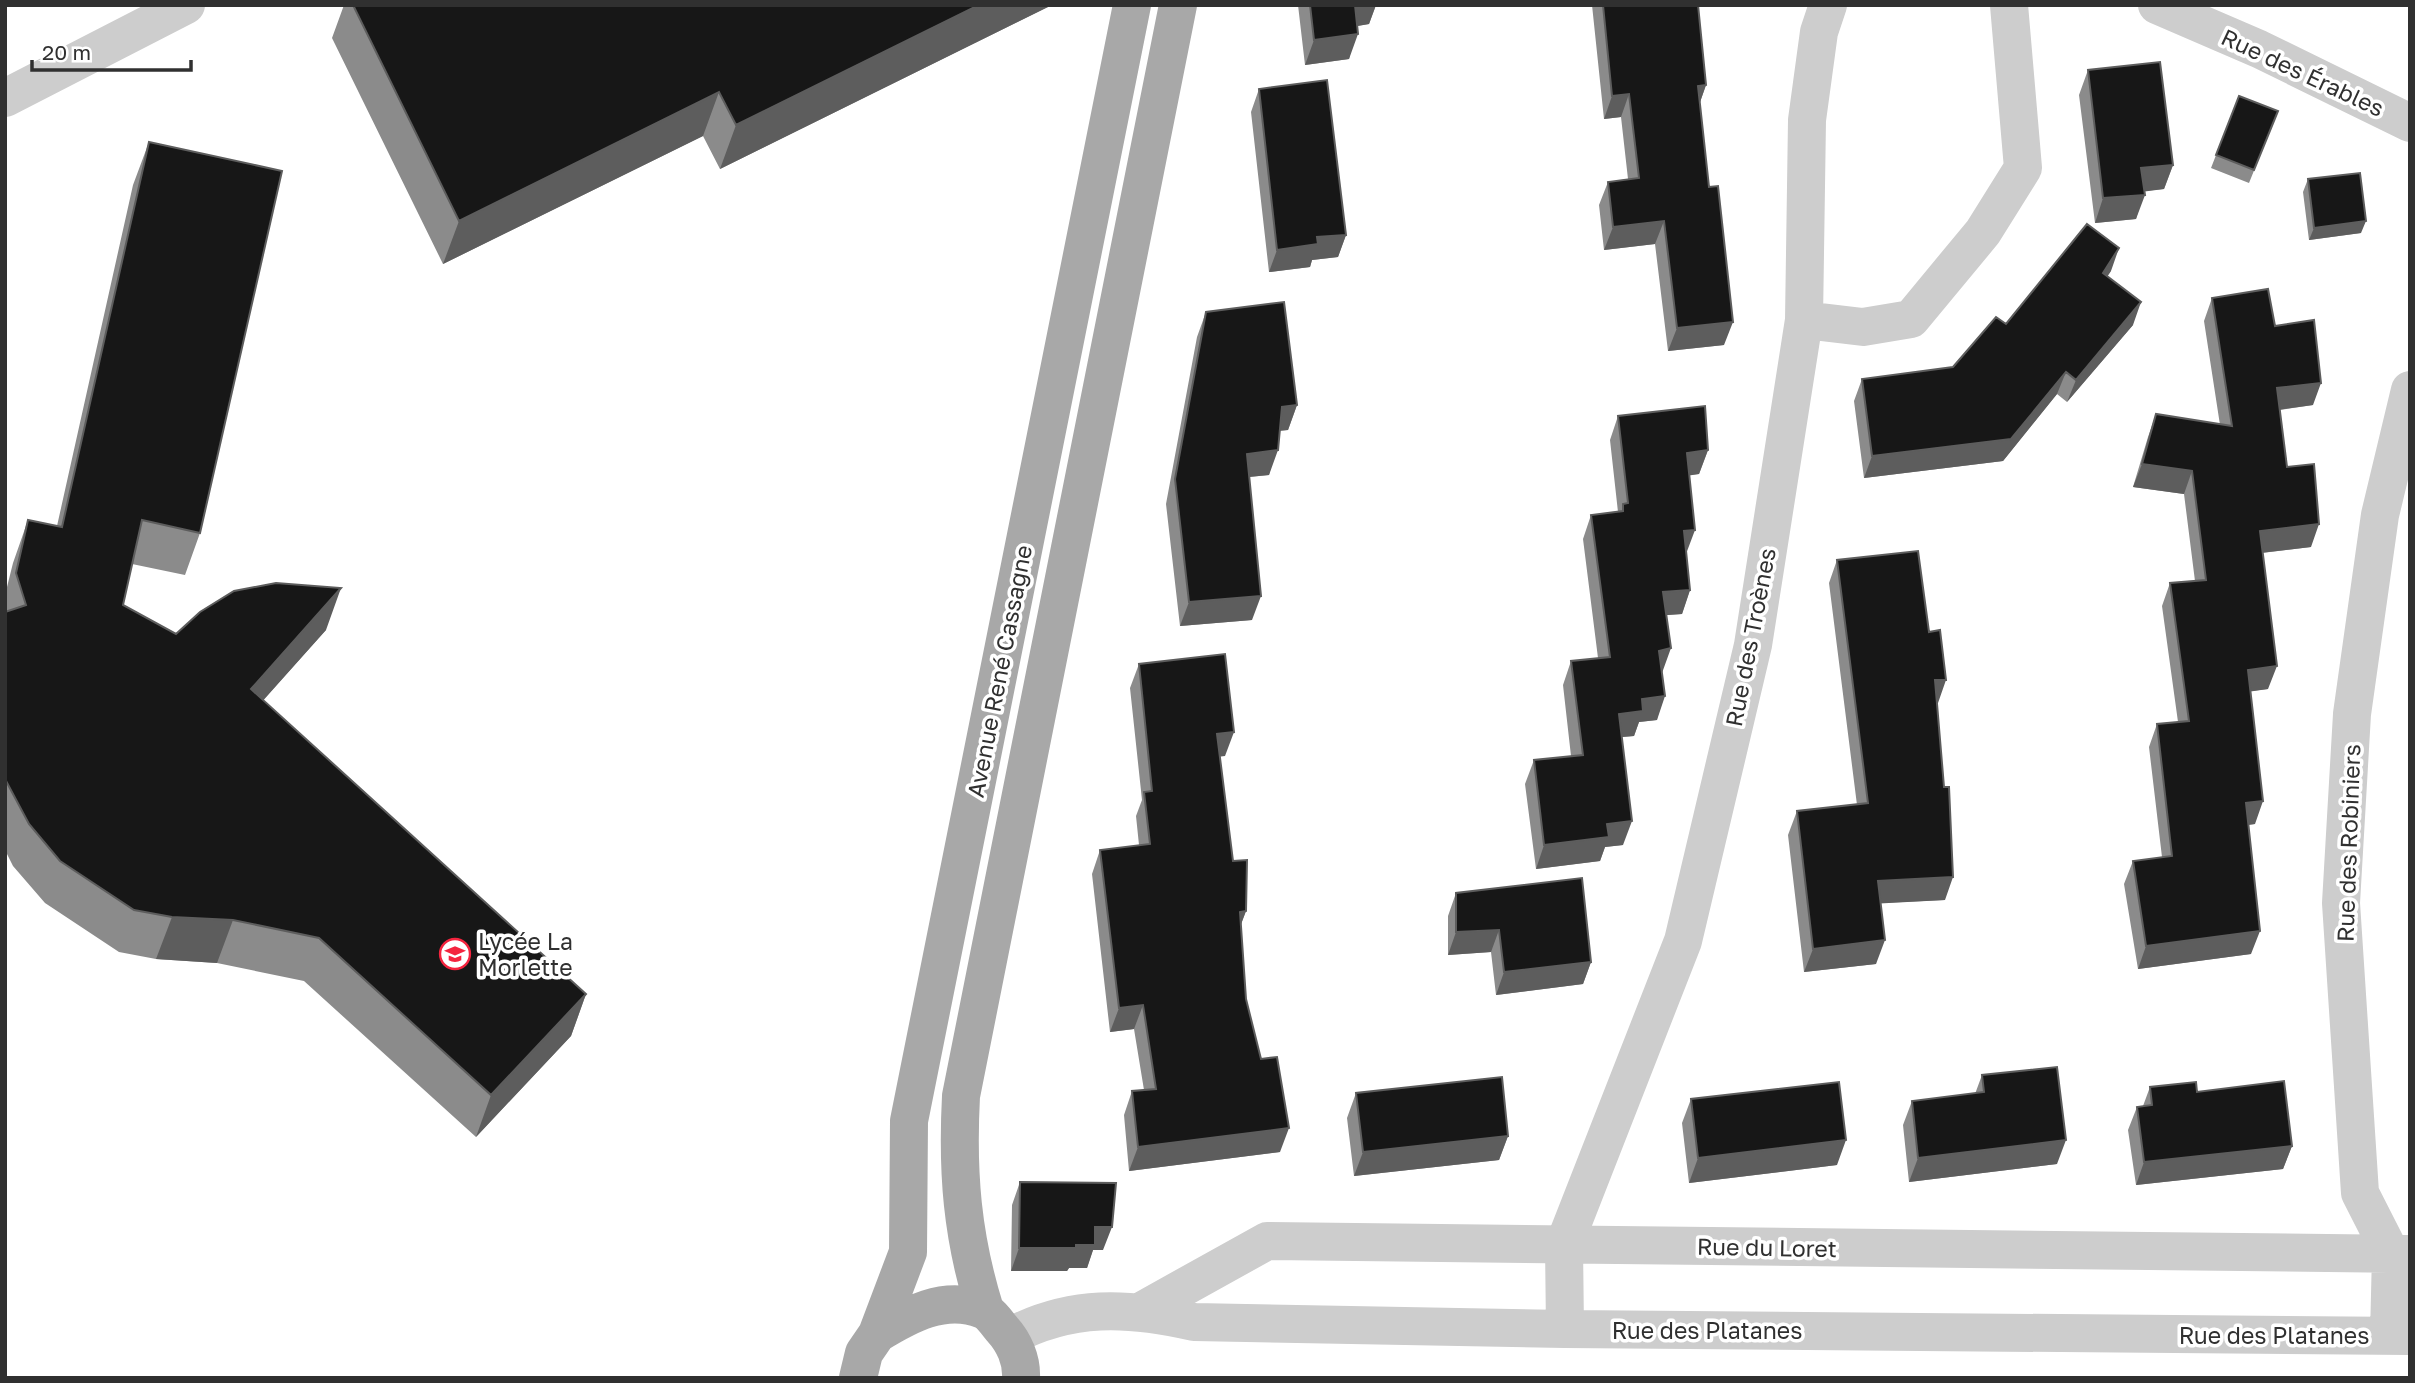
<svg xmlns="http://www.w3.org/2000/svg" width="2415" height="1383" font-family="'Golos Text',sans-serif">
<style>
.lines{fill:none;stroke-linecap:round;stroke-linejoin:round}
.minor{stroke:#cdcdcd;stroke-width:38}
.major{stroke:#a8a8a8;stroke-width:38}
.wall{fill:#8b8b8b}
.shaded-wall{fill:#5d5d5d}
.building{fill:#171717;stroke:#5d5d5d;stroke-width:2}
.labels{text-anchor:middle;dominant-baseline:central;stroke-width:7;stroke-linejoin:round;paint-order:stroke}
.street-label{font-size:23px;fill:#303030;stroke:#fff}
.poi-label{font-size:23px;fill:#303030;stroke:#fff;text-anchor:start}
</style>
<rect width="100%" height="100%" fill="#fff"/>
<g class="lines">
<path class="minor" d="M 2157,5 L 2259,49 L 2410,123
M 5,98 L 186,5
M 1804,320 L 1863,327 L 1911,319 L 1983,232 L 2023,168 L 2009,5
M 1143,1310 L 1267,1241 L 2410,1254
M 1565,1329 L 1564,1245 L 1683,941 L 1753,645 L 1804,320 L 1807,120 L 1819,32 L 1828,5
M 2389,1336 L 2391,1254 L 2360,1193 L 2341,903 L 2352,714 L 2380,515 L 2410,390
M 1009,1337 C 1071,1304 1128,1307 1194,1322 L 1565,1329 L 2410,1336"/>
<path class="major" d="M 985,1310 C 962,1236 957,1173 961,1096 L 1178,5
M 877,1334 C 908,1315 945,1294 983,1310 C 990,1313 997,1323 1002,1329 C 1014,1342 1022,1360 1021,1378
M 858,1378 L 864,1353 L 877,1334 L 908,1252 L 909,1121 L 1132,5"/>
</g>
<path class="wall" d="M 344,5 L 1049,5 L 1048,7 L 720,169 L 703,136 L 443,264 L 332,38 Z
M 1298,5 L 1376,5 L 1369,24 L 1357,26 L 1349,59 L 1305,65 Z
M 1592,5 L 1698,5 L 1706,85 L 1700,102 L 1724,345 L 1668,351 L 1655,244 L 1604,250 L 1599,205 L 1608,182 L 1628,179 L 1621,117 L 1604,119 Z
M 2088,70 L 2173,165 L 2164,189 L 2144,191 L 2136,219 L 2095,223 L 2079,95 Z
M 1259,89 L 1346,235 L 1338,257 L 1312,260 L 1310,267 L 1269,272 L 1251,112 Z
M 2239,96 L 2278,111 L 2249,183 L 2211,168 Z
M 149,142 L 200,533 L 185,575 L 132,564 L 123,605 L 176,634 L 326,630 L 263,700 L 586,994 L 571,1036 L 476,1137 L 304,981 L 217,963 L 156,959 L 119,952 L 45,903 L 13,866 L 5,850 L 5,595 L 13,563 L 28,520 L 57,526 L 133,185 Z
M 2308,179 L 2361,233 L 2309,240 L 2303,192 Z
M 2111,271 L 2107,276 L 2133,325 L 2067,402 L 2057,394 L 2003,461 L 1864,478 L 1854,401 L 1862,379 L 1953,367 L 2006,324 Z
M 2212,298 L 2275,326 L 2313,405 L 2280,410 L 2287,467 L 2311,547 L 2262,553 L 2268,689 L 2251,691 L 2255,824 L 2248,825 L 2251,954 L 2138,969 L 2124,884 L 2133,861 L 2162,857 L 2149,747 L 2157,724 L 2178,722 L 2162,606 L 2170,583 L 2195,581 L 2184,494 L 2133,487 L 2148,437 L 2156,414 L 2220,425 L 2204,321 Z
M 1206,312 L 1297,405 L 1288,430 L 1280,431 L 1269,475 L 1249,477 L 1252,620 L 1180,626 L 1166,504 L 1197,337 Z
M 1618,416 L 1708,450 L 1699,474 L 1689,475 L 1686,552 L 1690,590 L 1682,614 L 1666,615 L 1662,673 L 1657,720 L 1639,722 L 1634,736 L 1622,737 L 1623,845 L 1605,847 L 1600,861 L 1536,869 L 1525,784 L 1534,760 L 1571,756 L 1563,685 L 1571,661 L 1598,658 L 1583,539 L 1591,515 L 1618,512 L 1610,440 Z
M 1837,560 L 1938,703 L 1937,703 L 1945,900 L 1881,903 L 1876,964 L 1804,972 L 1788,835 L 1797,811 L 1857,805 L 1829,583 Z
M 1139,664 L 1225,756 L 1220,756 L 1233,861 L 1246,911 L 1241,924 L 1246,999 L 1280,1152 L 1129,1171 L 1124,1115 L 1132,1091 L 1144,1090 L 1134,1029 L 1110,1032 L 1092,874 L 1100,850 L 1139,845 L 1136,816 L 1142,800 L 1130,688 Z
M 1456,893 L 1591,962 L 1583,984 L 1496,995 L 1491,952 L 1448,955 L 1448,916 Z
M 1982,1075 L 2057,1164 L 1909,1182 L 1903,1125 L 1912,1101 L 1975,1094 Z
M 2150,1087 L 2197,1092 L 2292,1146 L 2283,1169 L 2136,1185 L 2128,1130 L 2137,1107 L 2143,1106 Z
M 1356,1093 L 1508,1136 L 1499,1160 L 1354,1176 L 1347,1118 Z
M 1691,1099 L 1837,1165 L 1689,1183 L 1682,1123 Z
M 1020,1182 L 1103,1250 L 1093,1250 L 1087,1268 L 1069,1268 L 1067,1271 L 1011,1271 L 1012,1205 Z"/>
<path class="shaded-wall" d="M 979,5 L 1049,5 L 1048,7 L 720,169 L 736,125 Z
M 1354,5 L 1376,5 L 1369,24 L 1346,28 Z
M 1358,34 L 1349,59 L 1305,65 L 1314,40 Z
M 1706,85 L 1698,108 L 1698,86 Z
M 719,92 L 703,136 L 443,264 L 459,221 Z
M 1629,94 L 1621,117 L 1604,119 L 1612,96 Z
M 2173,165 L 2164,189 L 2133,193 L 2141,168 Z
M 2145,195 L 2136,219 L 2095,223 L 2103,198 Z
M 1664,221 L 1655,244 L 1604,250 L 1613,227 Z
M 2366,221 L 2361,233 L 2309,240 L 2314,228 Z
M 1346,235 L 1338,257 L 1312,260 L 1310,267 L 1269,272 L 1277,250 L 1317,237 Z
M 2119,248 L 2111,271 L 2095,295 L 2103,273 Z
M 2141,302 L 2133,325 L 2067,402 L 2076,380 Z
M 1733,322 L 1724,345 L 1668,351 L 1677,328 Z
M 2066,372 L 2057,394 L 2003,461 L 1864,478 L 1872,456 Z
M 2321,383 L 2313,405 L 2269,411 L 2277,388 Z
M 1297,405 L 1288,430 L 1273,431 L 1282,407 Z
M 1278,450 L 1269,475 L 1238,478 L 1247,454 Z
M 1708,450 L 1699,474 L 1679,477 L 1687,453 Z
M 2142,464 L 2192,471 L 2184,494 L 2133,487 Z
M 2319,524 L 2311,547 L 2251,554 L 2260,531 Z
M 1695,530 L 1686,554 L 1684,531 Z
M 341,588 L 326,630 L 236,731 L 251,689 Z
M 1690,590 L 1682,614 L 1654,616 L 1663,592 Z
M 1261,596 L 1252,620 L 1180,626 L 1189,602 Z
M 1671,648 L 1662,673 L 1659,651 Z
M 2277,666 L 2268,689 L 2240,693 L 2248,670 Z
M 1935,680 L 1946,680 L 1938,703 L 1926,704 Z
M 1665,696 L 1657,720 L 1639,722 L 1634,736 L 1610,738 L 1619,714 L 1642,699 Z
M 1234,732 L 1225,756 L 1209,758 L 1217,734 Z
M 2263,801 L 2255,824 L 2238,826 L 2246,803 Z
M 1632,821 L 1623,845 L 1605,847 L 1600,861 L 1536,869 L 1544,845 L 1607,824 Z
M 1953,877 L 1945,900 L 1870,904 L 1878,881 Z
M 1246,911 L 1237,935 L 1240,912 Z
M 172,917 L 233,920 L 217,963 L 156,959 Z
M 1499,930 L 1491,952 L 1448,955 L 1456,932 Z
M 2260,931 L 2251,954 L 2138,969 L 2146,946 Z
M 1885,940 L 1876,964 L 1804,972 L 1813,949 Z
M 1591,962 L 1583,984 L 1496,995 L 1504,972 Z
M 586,994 L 571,1036 L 476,1137 L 491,1095 Z
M 1143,1005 L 1134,1029 L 1110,1032 L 1119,1008 Z
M 1289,1128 L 1280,1152 L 1129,1171 L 1138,1147 Z
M 1508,1136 L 1499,1160 L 1354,1176 L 1363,1152 Z
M 1846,1140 L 1837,1165 L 1689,1183 L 1698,1158 Z
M 2066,1140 L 2057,1164 L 1909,1182 L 1918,1158 Z
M 2292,1146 L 2283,1169 L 2136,1185 L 2144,1162 Z
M 1095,1227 L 1112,1227 L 1103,1250 L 1093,1250 L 1087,1268 L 1069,1268 L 1067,1271 L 1011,1271 L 1019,1248 L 1076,1245 Z"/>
<path class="building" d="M 353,5 L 979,5 L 736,125 L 719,92 L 459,221 Z
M 1310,5 L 1355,5 L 1358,34 L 1314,40 Z
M 1603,5 L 1698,5 L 1706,85 L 1698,86 L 1709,187 L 1718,186 L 1733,322 L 1677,328 L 1664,221 L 1613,227 L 1608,182 L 1639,178 L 1629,94 L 1612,96 Z
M 2160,62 L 2173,165 L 2141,168 L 2145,195 L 2103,198 L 2088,70 Z
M 1327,80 L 1346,235 L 1317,237 L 1318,244 L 1277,250 L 1259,89 Z
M 2239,96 L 2278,111 L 2254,170 L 2216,155 Z
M 149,142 L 282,171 L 200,533 L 142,520 L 123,605 L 176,634 L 200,612 L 234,591 L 276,583 L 341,588 L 251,689 L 586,994 L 491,1095 L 319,938 L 233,920 L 172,917 L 134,910 L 60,861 L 29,824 L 5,779 L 5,612 L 26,605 L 16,573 L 28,520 L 62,527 Z
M 2360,173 L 2366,221 L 2314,228 L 2308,179 Z
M 2087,224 L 2119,248 L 2103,273 L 2141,302 L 2076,380 L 2066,372 L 2011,439 L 1872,456 L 1862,379 L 1953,367 L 1996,317 L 2006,324 Z
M 2268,289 L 2275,326 L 2314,320 L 2321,383 L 2277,388 L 2287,467 L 2314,464 L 2319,524 L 2260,531 L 2277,666 L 2248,670 L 2263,801 L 2246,803 L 2260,931 L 2146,946 L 2133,861 L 2172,856 L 2157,724 L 2189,721 L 2170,583 L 2206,580 L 2192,471 L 2142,464 L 2156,414 L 2232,426 L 2212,298 Z
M 1284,302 L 1297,405 L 1282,407 L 1278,450 L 1247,454 L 1261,596 L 1189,602 L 1175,479 L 1206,312 Z
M 1705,406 L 1708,450 L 1687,453 L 1695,530 L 1684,531 L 1690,590 L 1663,592 L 1671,648 L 1659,651 L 1665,696 L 1642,699 L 1643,711 L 1619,714 L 1632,821 L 1607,824 L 1609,837 L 1544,845 L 1534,760 L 1583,755 L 1571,661 L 1610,657 L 1591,515 L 1623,511 L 1623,504 L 1628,503 L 1618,416 Z
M 1918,551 L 1929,632 L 1940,630 L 1946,680 L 1935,680 L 1944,787 L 1949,787 L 1953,877 L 1878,881 L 1885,940 L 1813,949 L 1797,811 L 1868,803 L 1837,560 Z
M 1225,654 L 1234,732 L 1217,734 L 1233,861 L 1247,860 L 1246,911 L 1240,912 L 1246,999 L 1261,1059 L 1277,1057 L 1289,1128 L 1138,1147 L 1132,1091 L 1156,1089 L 1143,1005 L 1119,1008 L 1100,850 L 1150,844 L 1144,792 L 1152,791 L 1139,664 Z
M 1582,878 L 1591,962 L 1504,972 L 1499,930 L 1456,932 L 1456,893 Z
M 2057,1067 L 2066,1140 L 1918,1158 L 1912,1101 L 1984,1092 L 1982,1075 Z
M 1502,1077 L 1508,1136 L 1363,1152 L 1356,1093 Z
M 2284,1081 L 2292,1146 L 2144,1162 L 2137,1107 L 2152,1105 L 2150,1087 L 2196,1082 L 2197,1092 Z
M 1839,1082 L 1846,1140 L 1698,1158 L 1691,1099 Z
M 1020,1182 L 1116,1183 L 1112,1227 L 1095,1227 L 1095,1245 L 1076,1245 L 1076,1248 L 1019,1248 Z"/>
<defs>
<g id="school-ring" transform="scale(1.575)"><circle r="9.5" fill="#fff" stroke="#f4243e" stroke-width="1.5"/><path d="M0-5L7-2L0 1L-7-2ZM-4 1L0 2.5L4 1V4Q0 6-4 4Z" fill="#f4243e"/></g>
</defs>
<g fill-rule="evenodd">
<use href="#school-ring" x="455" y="954"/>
</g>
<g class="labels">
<g class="street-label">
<text transform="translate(2303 72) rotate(25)">Rue des Érables</text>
<text transform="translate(1750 637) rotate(-79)">Rue des Troènes</text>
<text transform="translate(999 671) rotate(-79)">Avenue René Cassagne</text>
<text transform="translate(2348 843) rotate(-88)">Rue des Robiniers</text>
<text transform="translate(1767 1247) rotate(1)">Rue du Loret</text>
<text x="1707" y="1330">Rue des Platanes</text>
<text x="2274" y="1335">Rue des Platanes</text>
</g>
<g class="poi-label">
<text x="478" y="941">Lycée La<tspan x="478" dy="26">Morlette</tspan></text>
</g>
</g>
<rect width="2415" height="1383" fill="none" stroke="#303030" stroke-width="14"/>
<path d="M32 60v10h159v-10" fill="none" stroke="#303030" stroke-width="3.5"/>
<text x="42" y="60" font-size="21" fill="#303030" stroke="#ffffff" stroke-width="5" paint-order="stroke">20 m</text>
</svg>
